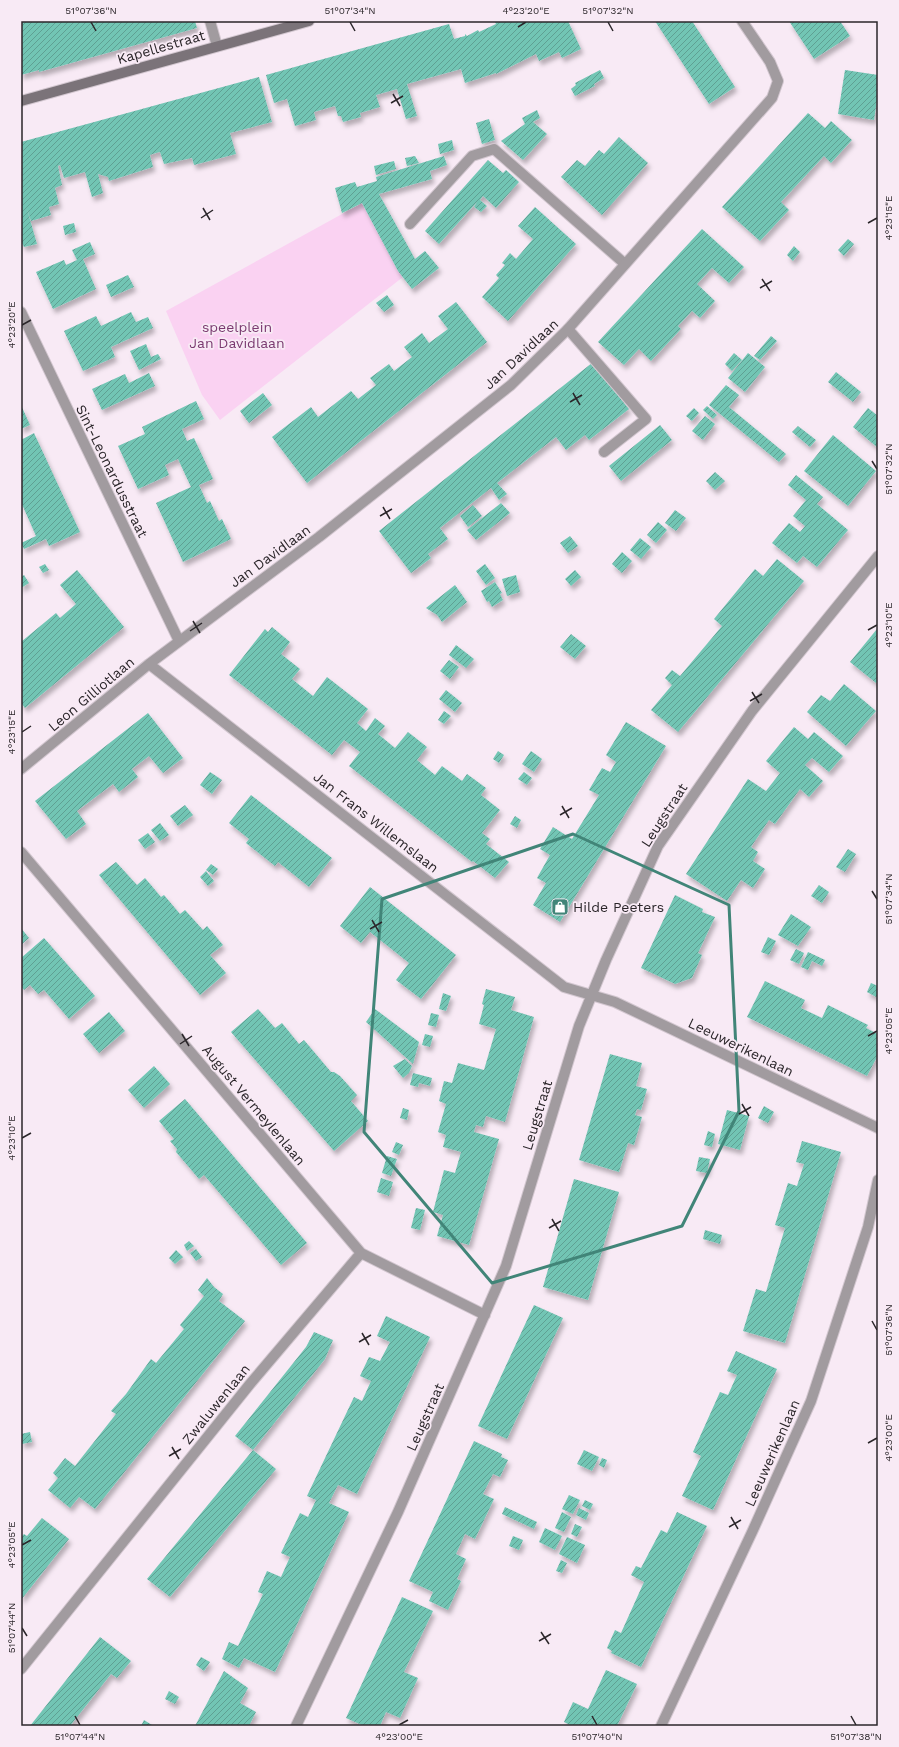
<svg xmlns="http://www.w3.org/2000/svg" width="899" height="1747" font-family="'Work Sans',sans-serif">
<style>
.green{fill:#fad2f2}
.building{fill:url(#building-hatch);filter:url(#shadow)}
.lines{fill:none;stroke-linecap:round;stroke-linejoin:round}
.lane-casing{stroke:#d3c7d0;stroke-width:12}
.street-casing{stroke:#d3c7d0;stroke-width:12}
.secondary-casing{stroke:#d3c7d0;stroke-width:12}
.lane{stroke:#a19b9f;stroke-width:10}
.street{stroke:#a19b9f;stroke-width:10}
.secondary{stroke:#7b7379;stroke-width:10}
.marked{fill:none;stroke:#418578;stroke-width:3;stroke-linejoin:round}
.ticks{fill:none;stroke:#2b262a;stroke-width:1.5}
.labels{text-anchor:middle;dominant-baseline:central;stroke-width:3.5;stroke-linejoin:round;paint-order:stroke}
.street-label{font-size:14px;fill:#2b262a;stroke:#f8eaf5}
.park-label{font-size:14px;fill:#7a3a70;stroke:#f8eaf5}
.poi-label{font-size:14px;fill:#2b262a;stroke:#f8eaf5;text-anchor:start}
.neatline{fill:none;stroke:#2b262a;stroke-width:1.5}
.ticks-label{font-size:10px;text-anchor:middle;fill:#2b262a}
</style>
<defs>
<pattern id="building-hatch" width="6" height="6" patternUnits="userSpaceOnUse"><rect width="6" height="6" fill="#72c5b4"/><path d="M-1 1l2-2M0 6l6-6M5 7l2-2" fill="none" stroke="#5ea093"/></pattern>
<filter id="shadow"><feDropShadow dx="2.5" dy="4.5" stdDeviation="2" flood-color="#0004"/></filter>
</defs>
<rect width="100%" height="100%" fill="#f8eaf5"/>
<path class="green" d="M 362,203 L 398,271 L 403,277 L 220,420 L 202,395 L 166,311 Z"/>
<path class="building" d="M 21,21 L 195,21 L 197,28 L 39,72 L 39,70 L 21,75 Z
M 497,21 L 568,21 L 581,49 L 562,58 L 559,52 L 539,61 L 536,54 L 496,74 L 496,73 L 465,83 L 461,69 L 407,84 L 417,116 L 406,119 L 397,89 L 376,95 L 380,107 L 360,113 L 361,117 L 343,122 L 341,116 L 338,116 L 335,106 L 314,112 L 316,120 L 295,126 L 287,99 L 274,103 L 266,75 L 449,24 L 454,39 L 465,36 L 465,34 L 467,36 L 478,30 L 479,32 L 496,24 L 495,22 Z
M 655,21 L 692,21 L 735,87 L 709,104 Z
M 789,21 L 840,21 L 850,36 L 814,59 Z
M 600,70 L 604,78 L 594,84 L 595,86 L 575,96 L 571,89 L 576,85 L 575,83 Z
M 845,70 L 878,75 L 878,93 L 874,120 L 838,114 Z
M 259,77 L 272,122 L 230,133 L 236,154 L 194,165 L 192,158 L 164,164 L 160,152 L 156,153 L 150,155 L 153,167 L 109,181 L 108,177 L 98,174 L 103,193 L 92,197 L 85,172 L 64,178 L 60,165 L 58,166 L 62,185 L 55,188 L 59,204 L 49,207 L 51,215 L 31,221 L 27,209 L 37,244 L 24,247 L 21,241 L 21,142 Z
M 537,110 L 540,118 L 533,122 L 547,134 L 523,160 L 501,141 L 525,124 L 522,118 Z
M 808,113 L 825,128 L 831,121 L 852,140 L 831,163 L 824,156 L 781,202 L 789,210 L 760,241 L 722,207 Z
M 489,119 L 495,140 L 482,144 L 476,123 Z
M 619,137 L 648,163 L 602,215 L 561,177 L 577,160 L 585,166 L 599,150 L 604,154 Z
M 452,140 L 454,150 L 440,154 L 438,144 Z
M 415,156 L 419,163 L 407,166 L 405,158 Z
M 444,156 L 447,165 L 430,171 L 432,179 L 379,194 L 415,259 L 425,251 L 439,268 L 412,289 L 398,271 L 362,203 L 342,213 L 335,188 L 355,182 L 357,187 L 377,181 L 376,177 Z
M 488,160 L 503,173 L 506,170 L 519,182 L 496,208 L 483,196 L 480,200 L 487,206 L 481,212 L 474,207 L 477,202 L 439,244 L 425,231 Z
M 394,161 L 396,169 L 376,175 L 374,166 Z
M 535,207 L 576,244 L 508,321 L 482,297 L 499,278 L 496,275 L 505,265 L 502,263 L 510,253 L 516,259 L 533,239 L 518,226 Z
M 74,223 L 76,232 L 65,235 L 63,226 Z
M 702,229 L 744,267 L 729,283 L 712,268 L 697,284 L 715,301 L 700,318 L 692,311 L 678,326 L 681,329 L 651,361 L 639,349 L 624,365 L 598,342 Z
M 848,239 L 854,244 L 844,256 L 838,250 Z
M 90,242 L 95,254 L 83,259 L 96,289 L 53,309 L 36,272 L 64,260 L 66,265 L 77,260 L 72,250 Z
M 794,246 L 800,252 L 793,261 L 787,255 Z
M 128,275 L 134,287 L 111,297 L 106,285 Z
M 387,295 L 394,305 L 384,312 L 376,303 Z
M 456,302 L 487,342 L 307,483 L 272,437 L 311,407 L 318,417 L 351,391 L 358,399 L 376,385 L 370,378 L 389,364 L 394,371 L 412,357 L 404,347 L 422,333 L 429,343 L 448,329 L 438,316 Z
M 131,312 L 136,322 L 148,317 L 153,328 L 111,347 L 115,357 L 83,371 L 64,331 L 96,316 L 101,326 Z
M 771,336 L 777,341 L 760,360 L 754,356 Z
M 146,344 L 151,357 L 158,354 L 161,359 L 139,370 L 130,351 Z
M 734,353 L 742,360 L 732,371 L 725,364 Z
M 748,353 L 765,367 L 745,392 L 728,378 Z
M 592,363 L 629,409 L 589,440 L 585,435 L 566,450 L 556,437 L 497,483 L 507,494 L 499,500 L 491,488 L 440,528 L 448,539 L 428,554 L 431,558 L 411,573 L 379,531 Z
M 836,372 L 861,392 L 853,402 L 828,382 Z
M 149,373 L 155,386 L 102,410 L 92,389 L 125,374 L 129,383 Z
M 726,385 L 739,395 L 729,407 L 786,454 L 779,462 L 709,405 Z
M 263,393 L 272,405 L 249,423 L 240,411 Z
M 196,401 L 204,419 L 182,429 L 187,441 L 194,438 L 208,468 L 213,479 L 199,485 L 207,503 L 210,501 L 219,521 L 222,519 L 231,539 L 183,562 L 156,503 L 191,487 L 178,459 L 165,465 L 169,475 L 138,489 L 118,446 L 145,434 L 142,427 Z
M 21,405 L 30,425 L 21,429 Z
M 707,406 L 717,415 L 713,419 L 703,410 Z
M 694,408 L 699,413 L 692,421 L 686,416 Z
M 868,408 L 878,416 L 878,448 L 853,427 Z
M 705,416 L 715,424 L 703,440 L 692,431 Z
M 660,425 L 672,440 L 621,481 L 609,466 Z
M 798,426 L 816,440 L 810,447 L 792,432 Z
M 34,433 L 80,532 L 49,546 L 46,539 L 24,549 L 21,543 L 36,536 L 21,502 L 21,440 Z
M 833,435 L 876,471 L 848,506 L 804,471 Z
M 715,472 L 725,481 L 715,490 L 706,481 Z
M 796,475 L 823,497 L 817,504 L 848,530 L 817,567 L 803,556 L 797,563 L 772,543 L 789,523 L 800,532 L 805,526 L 793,516 L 806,500 L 788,485 Z
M 501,503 L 510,513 L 476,540 L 467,530 Z
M 473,505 L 482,516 L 468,527 L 460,516 Z
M 675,510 L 686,518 L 676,531 L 665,523 Z
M 658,522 L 667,530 L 656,543 L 647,535 Z
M 570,536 L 578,546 L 568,553 L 560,543 Z
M 640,538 L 651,547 L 641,559 L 630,550 Z
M 622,552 L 632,561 L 622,573 L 612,564 Z
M 777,559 L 804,581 L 678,732 L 651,710 L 672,685 L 665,678 L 672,670 L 680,676 L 722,626 L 714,619 L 741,586 L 755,569 L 763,576 Z
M 45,564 L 49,570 L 43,573 L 39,567 Z
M 485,564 L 495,578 L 486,585 L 476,571 Z
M 77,570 L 124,627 L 25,708 L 21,703 L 21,642 L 56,613 L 60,618 L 76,604 L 60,585 Z
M 575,570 L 581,577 L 571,586 L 565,579 Z
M 24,575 L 29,583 L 21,588 L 21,577 Z
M 516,575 L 520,592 L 507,596 L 502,579 Z
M 495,582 L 502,593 L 500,594 L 503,600 L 492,607 L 489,601 L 487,602 L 481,591 Z
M 455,585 L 467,602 L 442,622 L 437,615 L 426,608 Z
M 272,627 L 290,642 L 281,654 L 300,669 L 292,679 L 313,696 L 327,677 L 368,709 L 357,723 L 366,731 L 375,718 L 385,726 L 378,734 L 395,748 L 408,732 L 427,747 L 417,760 L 435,775 L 442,766 L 462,781 L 467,774 L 486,788 L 481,795 L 500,810 L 482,833 L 490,839 L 486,844 L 509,862 L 495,878 L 473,861 L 472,862 L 349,766 L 360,752 L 344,740 L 332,755 L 229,675 L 265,629 L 268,632 Z
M 877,629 L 878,681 L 876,683 L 850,662 Z
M 571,634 L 586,646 L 575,659 L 560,647 Z
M 456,645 L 474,659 L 466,668 L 449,655 Z
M 449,660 L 459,667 L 450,679 L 440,671 Z
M 844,684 L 876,711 L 846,746 L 807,712 L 821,695 L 830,701 Z
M 446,690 L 462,703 L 455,712 L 439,699 Z
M 444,711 L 451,716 L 444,724 L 438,720 Z
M 148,713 L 183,758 L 163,773 L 149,756 L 132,769 L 138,777 L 119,792 L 113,784 L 77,811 L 86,824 L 66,839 L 35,801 Z
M 626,722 L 666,746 L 560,922 L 533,905 L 546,883 L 537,878 L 550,855 L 540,849 L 553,827 L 572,839 L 599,795 L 589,790 L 602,768 L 610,772 L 616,762 L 606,755 Z
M 794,727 L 808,739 L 814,732 L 843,756 L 829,772 L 812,758 L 805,765 L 823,781 L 809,797 L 800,789 L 775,824 L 769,820 L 751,847 L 758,852 L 753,861 L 765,869 L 753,888 L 741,880 L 727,901 L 686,874 L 748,779 L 766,791 L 780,773 L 766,761 Z
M 498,751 L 504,755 L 499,763 L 493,759 Z
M 531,751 L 542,759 L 534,772 L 522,764 Z
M 210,772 L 222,780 L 212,794 L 200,785 Z
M 524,772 L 532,778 L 527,785 L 518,779 Z
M 251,795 L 332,858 L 309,887 L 278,862 L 275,866 L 246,843 L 249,839 L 229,823 Z
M 185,805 L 193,815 L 178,826 L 170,816 Z
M 515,816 L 521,820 L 517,828 L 510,824 Z
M 160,823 L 169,835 L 160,841 L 151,830 Z
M 148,833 L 155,842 L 145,849 L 138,840 Z
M 848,849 L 856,854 L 845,872 L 836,867 Z
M 116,862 L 137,885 L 145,878 L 161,897 L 164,895 L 180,914 L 185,910 L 203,930 L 207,926 L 223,945 L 210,955 L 226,973 L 200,995 L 99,875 Z
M 211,864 L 218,869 L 213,875 L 206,870 Z
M 206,871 L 214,881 L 208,886 L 200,877 Z
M 819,885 L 829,892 L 822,903 L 811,896 Z
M 370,887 L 456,955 L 421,999 L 396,980 L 409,963 L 370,932 L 361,943 L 340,926 Z
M 675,895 L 703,909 L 702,912 L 715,917 L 698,953 L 702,955 L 692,978 L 675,984 L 641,968 Z
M 791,914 L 811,927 L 798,946 L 778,935 Z
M 21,928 L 29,938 L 21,945 Z
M 768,937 L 776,941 L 769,955 L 761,952 Z
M 44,938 L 95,996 L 69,1019 L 44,990 L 38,994 L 30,985 L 24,990 L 21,986 L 21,958 Z
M 796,949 L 804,953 L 799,964 L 790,960 Z
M 808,952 L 825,960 L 822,966 L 812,961 L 808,970 L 801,967 Z
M 765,981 L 805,1000 L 801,1008 L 822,1018 L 828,1005 L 868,1025 L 866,1028 L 878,1034 L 878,1055 L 867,1076 L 747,1017 Z
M 871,983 L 878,986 L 878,998 L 867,992 Z
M 486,989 L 515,997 L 511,1010 L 534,1017 L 505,1122 L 486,1116 L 483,1127 L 476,1125 L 474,1132 L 499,1139 L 469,1245 L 437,1236 L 443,1215 L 433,1212 L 444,1170 L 455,1173 L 461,1152 L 443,1147 L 446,1135 L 438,1132 L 446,1104 L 439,1101 L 444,1081 L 452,1083 L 458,1063 L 484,1070 L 496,1029 L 479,1024 L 484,1005 L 482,1004 Z
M 443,993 L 451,996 L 446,1011 L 439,1009 Z
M 258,1009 L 275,1028 L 282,1023 L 299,1044 L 304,1040 L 331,1072 L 334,1072 L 340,1076 L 357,1095 L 351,1101 L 368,1121 L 334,1151 L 231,1032 Z
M 375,1009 L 419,1042 L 413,1064 L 366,1022 Z
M 109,1012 L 125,1031 L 99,1053 L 83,1034 Z
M 431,1013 L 439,1015 L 436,1027 L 428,1025 Z
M 425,1034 L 433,1036 L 430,1047 L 422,1045 Z
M 610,1054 L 642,1063 L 636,1086 L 647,1089 L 641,1110 L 637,1109 L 635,1115 L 642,1117 L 634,1145 L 628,1143 L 619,1172 L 579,1160 Z
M 405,1059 L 412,1066 L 409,1073 L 403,1078 L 393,1066 Z
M 154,1066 L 170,1084 L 144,1108 L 128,1090 Z
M 413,1073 L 432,1078 L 430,1086 L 419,1083 L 418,1087 L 410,1085 Z
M 185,1099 L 307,1243 L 281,1265 L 204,1175 L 199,1179 L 176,1152 L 177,1149 L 170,1141 L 174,1139 L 159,1121 Z
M 764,1106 L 774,1112 L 768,1123 L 758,1118 Z
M 403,1108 L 409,1110 L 407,1120 L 400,1118 Z
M 727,1110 L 749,1116 L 740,1150 L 718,1144 Z
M 708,1131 L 715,1134 L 712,1147 L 704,1145 Z
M 802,1141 L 841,1152 L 785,1343 L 743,1331 L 756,1289 L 766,1292 L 785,1228 L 775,1225 L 788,1183 L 797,1186 L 804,1164 L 796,1162 Z
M 396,1142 L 403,1145 L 399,1155 L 392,1152 Z
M 387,1156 L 397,1159 L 391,1176 L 382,1173 Z
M 699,1157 L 710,1159 L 707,1173 L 696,1171 Z
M 381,1178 L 393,1182 L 389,1196 L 377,1192 Z
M 574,1179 L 619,1192 L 588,1300 L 543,1287 Z
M 416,1208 L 425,1210 L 420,1230 L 411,1228 Z
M 705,1230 L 722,1235 L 720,1244 L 703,1239 Z
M 189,1241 L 194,1246 L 187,1251 L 184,1245 Z
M 196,1249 L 202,1257 L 196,1261 L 190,1253 Z
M 176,1250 L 183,1257 L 175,1264 L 169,1258 Z
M 207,1278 L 214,1287 L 223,1294 L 219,1301 L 245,1321 L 95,1509 L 79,1497 L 70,1508 L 48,1490 L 58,1478 L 53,1473 L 65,1458 L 75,1466 L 116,1414 L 111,1411 L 126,1394 L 151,1359 L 156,1363 L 184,1329 L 180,1325 L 204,1296 L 198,1290 Z
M 534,1305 L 563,1318 L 507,1439 L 478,1426 Z
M 386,1316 L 430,1337 L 357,1494 L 338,1485 L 329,1503 L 349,1512 L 275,1672 L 244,1658 L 239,1668 L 222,1659 L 229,1642 L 238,1646 L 263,1594 L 258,1592 L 267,1571 L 281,1577 L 290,1557 L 281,1553 L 300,1513 L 308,1517 L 316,1500 L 307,1496 L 354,1397 L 362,1401 L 371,1381 L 360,1376 L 369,1357 L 380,1361 L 390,1342 L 377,1336 Z
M 314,1332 L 333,1340 L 325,1359 L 253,1450 L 276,1469 L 170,1597 L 147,1579 L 253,1450 L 235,1436 L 306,1347 Z
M 736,1351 L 777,1369 L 713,1510 L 682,1496 L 701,1456 L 693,1452 L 720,1392 L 728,1395 L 737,1375 L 727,1371 Z
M 30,1432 L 32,1442 L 22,1444 L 21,1434 Z
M 474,1441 L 502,1454 L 501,1457 L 508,1460 L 500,1477 L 493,1474 L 483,1494 L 494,1499 L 475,1539 L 465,1534 L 456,1554 L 466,1559 L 457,1579 L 461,1581 L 448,1610 L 429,1601 L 433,1592 L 409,1581 Z
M 584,1450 L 599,1457 L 592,1471 L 577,1464 Z
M 602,1458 L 607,1460 L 604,1468 L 599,1465 Z
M 569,1495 L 580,1500 L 573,1514 L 562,1509 Z
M 585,1500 L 593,1504 L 590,1510 L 582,1506 Z
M 505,1507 L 537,1522 L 534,1529 L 502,1514 Z
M 579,1508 L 589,1513 L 586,1520 L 576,1515 Z
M 562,1512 L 571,1517 L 564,1532 L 555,1528 Z
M 677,1512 L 707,1526 L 641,1667 L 611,1653 L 612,1651 L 607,1648 L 615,1630 L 621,1633 L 644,1582 L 631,1575 L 636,1566 L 641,1568 L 661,1530 L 667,1533 Z
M 42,1518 L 69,1539 L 21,1600 L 21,1537 L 24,1534 L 27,1536 Z
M 575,1524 L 582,1527 L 577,1537 L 571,1534 Z
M 545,1528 L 562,1536 L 555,1550 L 539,1542 Z
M 513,1536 L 523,1540 L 519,1550 L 509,1546 Z
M 567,1537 L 585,1545 L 577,1563 L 559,1554 Z
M 561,1560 L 567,1563 L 562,1573 L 556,1571 Z
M 402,1597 L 433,1611 L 404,1672 L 418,1678 L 400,1718 L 386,1712 L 380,1726 L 364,1726 L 346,1718 Z
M 100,1637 L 131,1661 L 117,1678 L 111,1674 L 70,1726 L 30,1726 Z
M 201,1657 L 210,1662 L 204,1671 L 196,1665 Z
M 606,1670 L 637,1684 L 617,1726 L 572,1726 L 564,1722 L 573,1702 L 588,1709 Z
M 224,1671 L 248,1688 L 240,1703 L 256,1712 L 249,1726 L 195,1726 Z
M 169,1691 L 179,1697 L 175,1704 L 165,1699 Z
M 144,1720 L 152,1725 L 152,1726 L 141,1726 Z"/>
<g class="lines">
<g class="lane-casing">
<path id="lane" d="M 210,21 L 217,46
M 410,224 L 472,156 L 494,149 L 625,264
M 568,329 L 646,419 L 604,452"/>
</g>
<g class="street-casing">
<path id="street" d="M 21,312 L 179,641
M 149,664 L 564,987 L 615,1002 L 878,1128
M 21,769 L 149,664 L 319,537 L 511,385 L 568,329 L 772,98 L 778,81 L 770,62 L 742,21
M 21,852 L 361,1253 L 485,1315
M 21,1669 L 250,1384 L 361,1253
M 296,1726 L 398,1512 L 506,1266 L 579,1026 L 606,960 L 658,846 L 752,711 L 878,556
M 661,1726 L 753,1530 L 811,1401 L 868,1227 L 878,1180"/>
</g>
<g class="secondary-casing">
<path id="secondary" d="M 21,101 L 309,21"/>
</g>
<use href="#lane" class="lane"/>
<use href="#street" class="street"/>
<use href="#secondary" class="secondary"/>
</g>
<path class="marked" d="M 573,834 L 729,905 L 739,1111 L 682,1226 L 492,1283 L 364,1132 L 382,899 Z"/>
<path class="ticks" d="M 91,22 L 96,31M 350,22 L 355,31M 608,22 L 613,31M 518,27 L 526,22M 393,94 L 400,106M 391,103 L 403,96M 203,208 L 210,220M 201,218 L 213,210M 868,223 L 877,218M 762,279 L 770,291M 760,288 L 772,281M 22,325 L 31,320M 573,393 L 580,405M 570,402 L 582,395M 872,461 L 877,469M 383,507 L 390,519M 380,516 L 392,509M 193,621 L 200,633M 868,630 L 877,625M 190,631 L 202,623M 752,692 L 759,703M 750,701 L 762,694M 22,732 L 31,726M 562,806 L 569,818M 560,815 L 572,808M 872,891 L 877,899M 372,920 L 379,932M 370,929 L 382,922M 182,1034 L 189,1046M 868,1036 L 877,1031M 180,1044 L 192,1036M 742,1104 L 749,1116M 739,1114 L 751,1107M 22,1138 L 31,1133M 552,1219 L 559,1231M 549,1228 L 561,1221M 872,1321 L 877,1330M 362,1333 L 369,1345M 359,1342 L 371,1335M 868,1443 L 877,1438M 172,1447 L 179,1459M 169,1456 L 181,1449M 731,1517 L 738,1529M 729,1527 L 741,1520M 22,1545 L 31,1540M 22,1628 L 27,1636M 541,1632 L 549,1644M 539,1641 L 551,1634M 75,1716 L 80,1725M 592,1716 L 597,1725M 851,1716 L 856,1725M 399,1725 L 408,1720"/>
<defs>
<g id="shop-square" transform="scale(0.9)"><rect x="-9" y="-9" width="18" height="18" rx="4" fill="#418578" stroke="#f8eaf5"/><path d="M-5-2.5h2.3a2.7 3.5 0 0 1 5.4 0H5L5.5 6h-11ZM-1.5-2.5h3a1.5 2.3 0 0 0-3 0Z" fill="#fff"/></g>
</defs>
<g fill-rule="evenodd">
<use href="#shop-square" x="560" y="907"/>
</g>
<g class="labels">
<g class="street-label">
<text transform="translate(161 47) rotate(-16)">Kapellestraat</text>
<text transform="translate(521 354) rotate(-43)">Jan Davidlaan</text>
<text transform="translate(112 471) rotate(64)">Sint-Leonardusstraat</text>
<text transform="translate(270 556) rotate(-36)">Jan Davidlaan</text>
<text transform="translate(91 694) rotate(-40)">Leon Gilliotlaan</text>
<text transform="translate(664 815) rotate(-57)">Leugstraat</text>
<text transform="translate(376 822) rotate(38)">Jan Frans Willemslaan</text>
<text transform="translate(741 1047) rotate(26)">Leeuwerikenlaan</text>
<text transform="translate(254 1105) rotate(50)">August Vermeylenlaan</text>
<text transform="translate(537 1115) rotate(-73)">Leugstraat</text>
<text transform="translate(216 1404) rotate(-51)">Zwaluwenlaan</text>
<text transform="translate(425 1417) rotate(-66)">Leugstraat</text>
<text transform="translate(772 1453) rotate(-66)">Leeuwerikenlaan</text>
</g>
<g class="park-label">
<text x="237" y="327">speelplein<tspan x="237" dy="16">Jan Davidlaan</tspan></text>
</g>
<g class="poi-label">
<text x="573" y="907">Hilde Peeters</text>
</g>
</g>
<rect width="899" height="1747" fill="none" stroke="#f8eaf5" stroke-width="44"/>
<rect x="22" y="22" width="855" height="1703" class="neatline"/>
<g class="ticks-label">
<text x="91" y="14">51°07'36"N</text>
<text x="350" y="14">51°07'34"N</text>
<text x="526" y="14">4°23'20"E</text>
<text x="608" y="14">51°07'32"N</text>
<text transform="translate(888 218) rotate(-90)" y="4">4°23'15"E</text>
<text transform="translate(11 325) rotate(-90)" y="4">4°23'20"E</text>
<text transform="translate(888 469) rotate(-90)" y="4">51°07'32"N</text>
<text transform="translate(888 625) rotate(-90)" y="4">4°23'10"E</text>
<text transform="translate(11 732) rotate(-90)" y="4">4°23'15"E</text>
<text transform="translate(888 899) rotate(-90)" y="4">51°07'34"N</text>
<text transform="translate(888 1031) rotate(-90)" y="4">4°23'05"E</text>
<text transform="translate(11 1138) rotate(-90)" y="4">4°23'10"E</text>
<text transform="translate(888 1330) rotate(-90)" y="4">51°07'36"N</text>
<text transform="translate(888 1438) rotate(-90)" y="4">4°23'00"E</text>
<text transform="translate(11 1545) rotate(-90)" y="4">4°23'05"E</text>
<text transform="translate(11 1628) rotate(-90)" y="4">51°07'44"N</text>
<text x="80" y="1740">51°07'44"N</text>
<text x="399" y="1740">4°23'00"E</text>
<text x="597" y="1740">51°07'40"N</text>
<text x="856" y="1740">51°07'38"N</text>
</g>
</svg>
